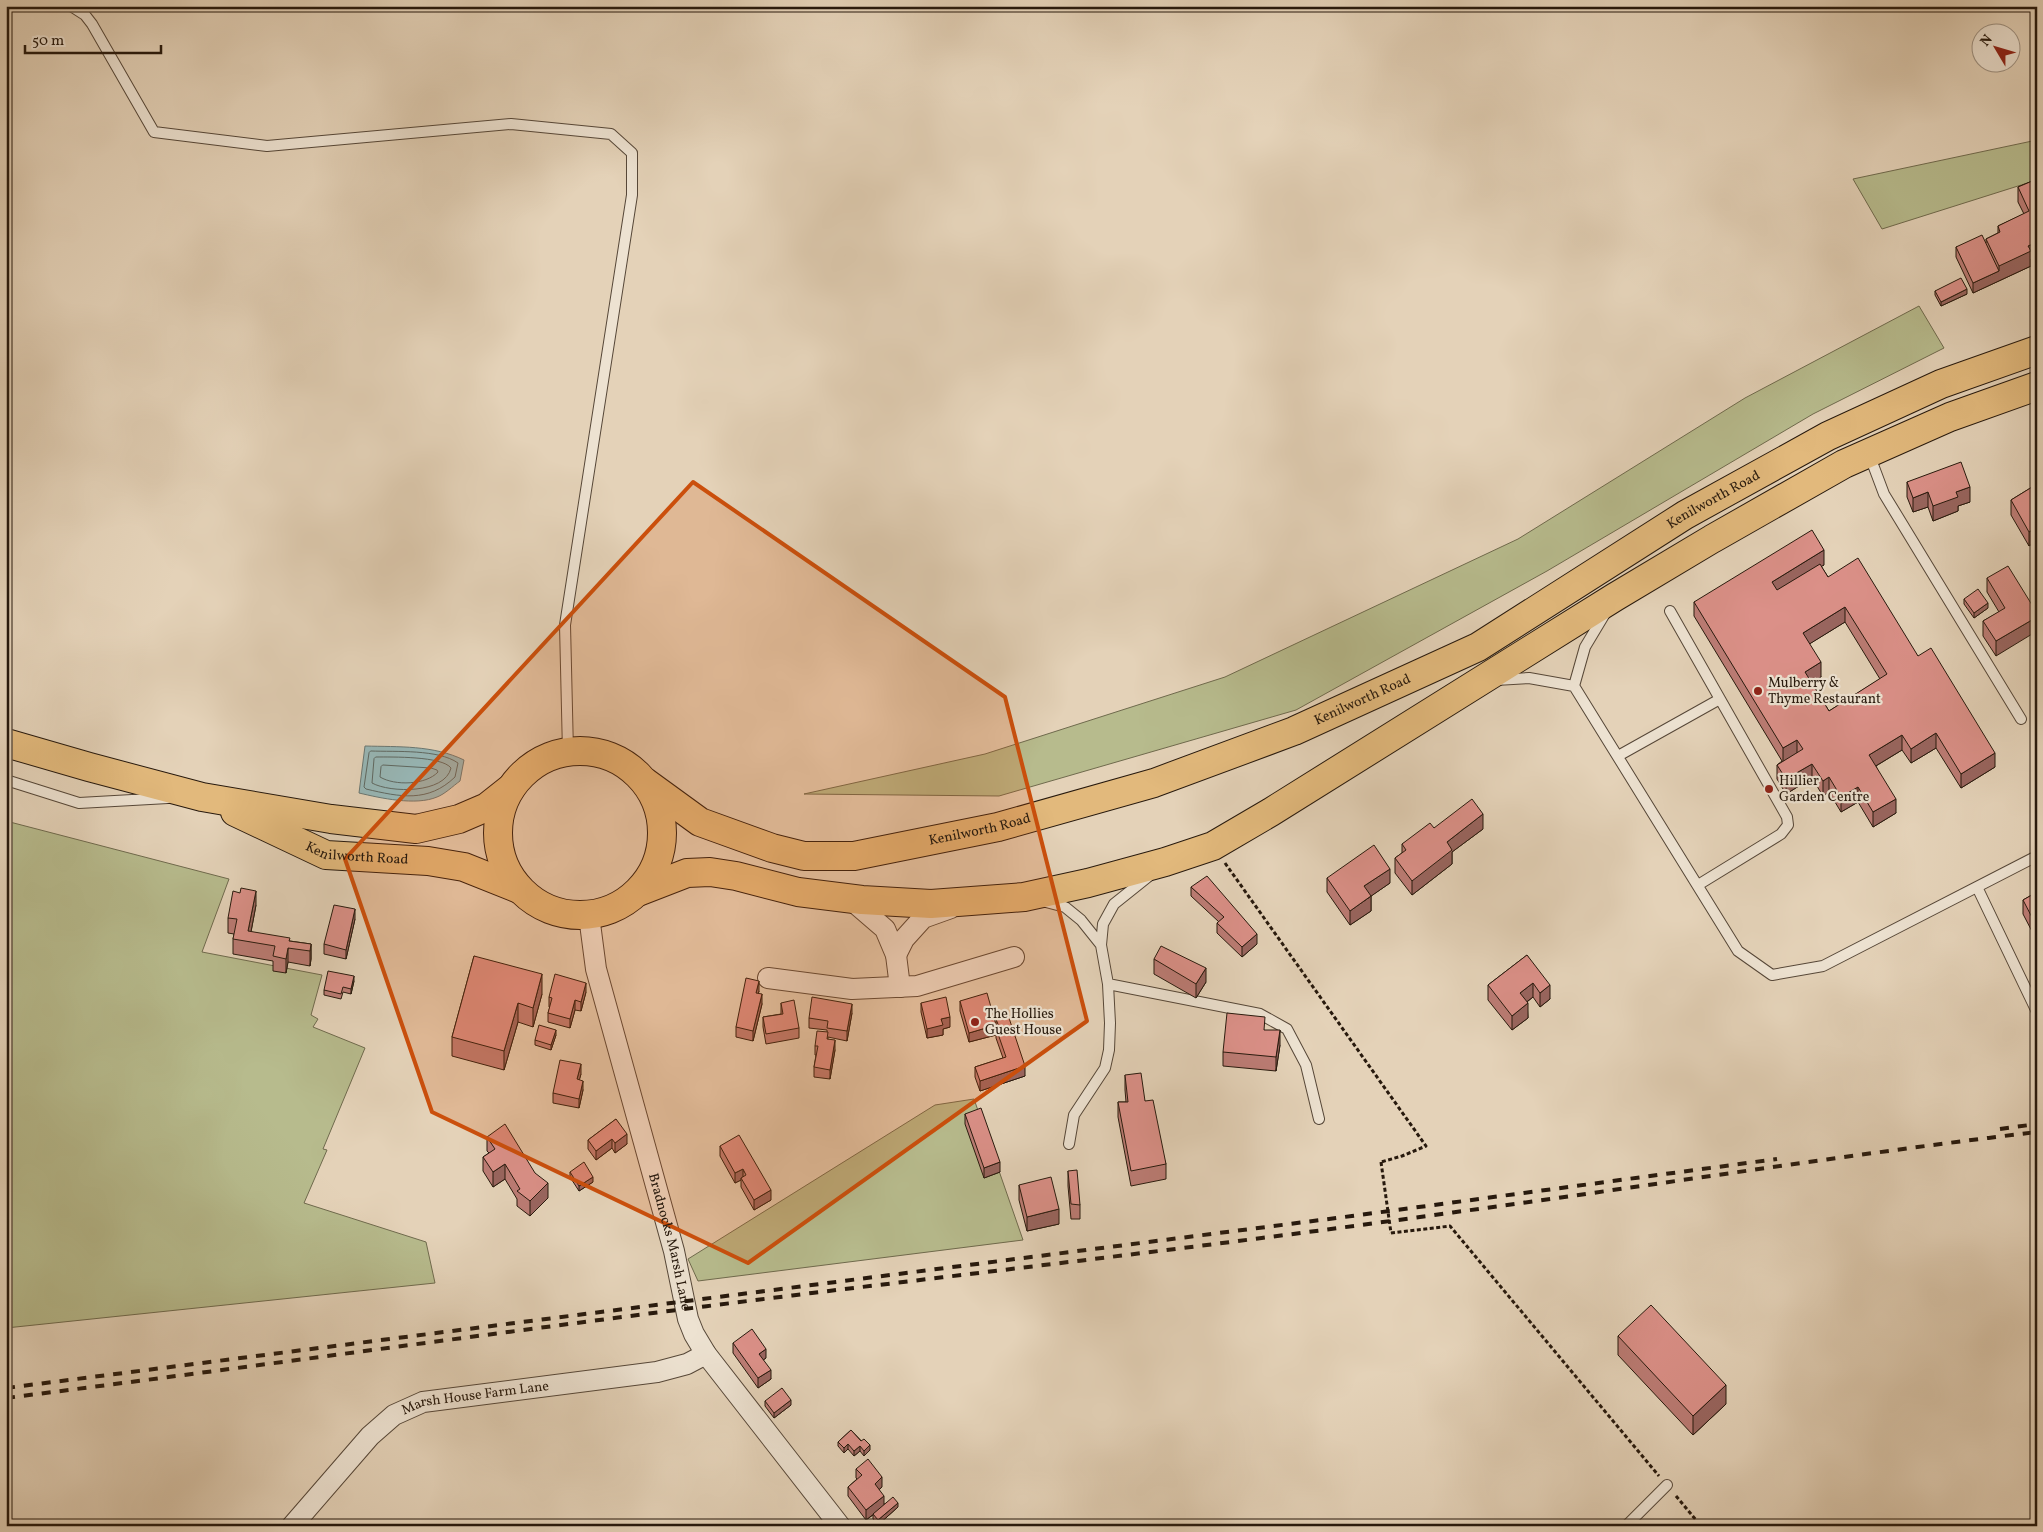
<svg xmlns="http://www.w3.org/2000/svg" width="2043" height="1532" font-family="Vollkorn,serif">
<style>
.green{fill:#b7bb8d;stroke:#6f6a4d}
.water{fill:#97b6b5;stroke:#6a7772}
.lines{fill:none;stroke-linecap:round;stroke-linejoin:round}
.shore{stroke:#5f6861;stroke-width:1}
.lane-casing{stroke:#564738;stroke-width:12}
.street-casing{stroke:#564738;stroke-width:22}
.highway-casing{stroke:#27190d;stroke-width:30}
.path{stroke:#27190d;stroke-width:3;stroke-dasharray:4 2.5;stroke-linecap:butt}
.lane{stroke:#ede2d1;stroke-width:10}
.street{stroke:#ede2d1;stroke-width:20}
.highway{stroke:#e2b97c;stroke-width:28}
.rail{stroke:#27190d;stroke-width:4;stroke-dasharray:9 9;stroke-linecap:butt}
.path-bridge{stroke:#27190d;stroke-width:3;stroke-dasharray:4 2.5;stroke-linecap:butt}
.wall{fill:#bc7c75;stroke:#27190d;fill-rule:evenodd}
.shaded-wall{fill:#99655f;stroke:#27190d}
.building{fill:#db9088;stroke:#27190d;fill-rule:evenodd}
.marked{fill:#cb4f0c;fill-opacity:0.2;stroke:#cb4f0c;stroke-width:4;stroke-linejoin:round}
.poi-dot{fill:#8f2418;stroke:#ede2d1;stroke-width:2}
.labels{text-anchor:middle;dominant-baseline:central;stroke-width:4.5;stroke-linejoin:round;paint-order:stroke}
.street-label{font-size:14px;fill:#27190d;stroke:#ede2d1}
.poi-label{font-size:14px;fill:#27190d;stroke:#ede2d1;text-anchor:start}
</style>
<rect width="100%" height="100%" fill="#e4d2b8"/>
<filter id="stains"><feTurbulence type="fractalNoise" baseFrequency=".004" numOctaves="4"/><feColorMatrix values="0 0 0 0 .2 0 0 0 0 .09 0 0 0 0 .02 0 0 0 .5 -.17"/></filter>
<radialGradient id="worn" r=".72"><stop offset=".6" stop-color="#630" stop-opacity="0"/><stop offset="1" stop-color="#630" stop-opacity=".3"/></radialGradient>
<path class="green" d="M 2037,140 L 2037,180 L 1882,229 L 1853,179 Z
M 1919,306 L 1944,348 L 1813,414 L 1547,571 L 1296,710 L 999,796 L 804,794 L 985,754 L 1225,677 L 1518,539 L 1745,398 Z
M 6,821 L 229,879 L 202,952 L 322,975 L 311,1015 L 318,1019 L 313,1027 L 365,1048 L 323,1149 L 327,1150 L 304,1203 L 426,1242 L 435,1283 L 6,1328 Z
M 974,1099 L 1023,1240 L 698,1281 L 688,1259 L 935,1105 Z"/>
<path class="water" d="M 365,746 C 399,747 433,745 464,760 L 460,781 C 453,786 445,794 437,797 C 416,806 380,798 359,793 Z"/>
<g class="lines">
<path class="shore" d="M 371,751 C 396,752 438,749 458,763 L 455,777 C 428,803 400,797 366,789 L 364,787 L 369,753 Z
M 376,757 C 392,757 442,756 451,768 C 445,794 390,793 372,783 L 374,759 Z
M 383,765 L 431,768 L 437,770 L 438,772 C 426,785 395,786 380,777 L 381,767 Z"/>
<g class="lane-casing">
<path id="lane" d="M 71,6 L 85,15 L 92,24 L 154,132 L 267,146 L 511,124 L 611,134 L 632,153 L 632,195 L 565,625 L 568,752
M 1869,454 L 1884,494 L 2021,719
M 1670,611 L 1787,817 L 1788,825 L 1781,834 L 1698,885
M 1606,612 L 1585,647 L 1574,686 L 1738,951 L 1772,975 L 1823,966 L 2037,856
M 1496,680 L 1529,678 L 1574,686
M 1618,756 L 1720,699
M 6,780 L 79,803 L 168,798
M 1977,887 L 2037,1012
M 1042,901 L 1065,907 L 1081,920 L 1101,945
M 1108,984 L 1260,1014 L 1287,1029 L 1306,1065 L 1319,1119
M 1069,1144 L 1074,1115 L 1105,1068 L 1109,1050 L 1110,1023 L 1108,984 L 1101,945 L 1103,924 L 1114,904 L 1149,876
M 1626,1526 L 1667,1485"/>
</g>
<g class="street-casing">
<g id="street">
<path d="M 849,898 L 885,929 L 896,955 L 900,987"/>
<path id="s1" d="M 589,916 L 596,969 L 674,1251 L 688,1319 L 694,1334 L 706,1354 L 840,1526"/>
<path d="M 896,955 L 904,939 L 923,918 L 951,908"/>
<path d="M 768,978 L 852,989 L 917,986 L 1014,957"/>
<path id="s2" d="M 292,1526 L 370,1436 L 394,1415 L 423,1402 L 657,1372 L 687,1364 L 706,1354"/>
</g>
</g>
<g class="highway-casing">
<g id="highway">
<path d="M 6,743 L 89,767 L 202,797 L 331,819 L 416,829 L 459,819 L 487,807 L 511,788"/>
<circle cx="580" cy="833" r="82"/>
<path id="s3" d="M 645,782 L 700,822 L 772,848 L 804,856 L 854,856 L 998,827 L 1154,783 L 1294,731 L 1478,647 L 1685,515 L 1828,436 L 1941,384 L 2037,350"/>
<path id="s4" d="M 235,812 L 326,855 L 428,861 L 464,867 L 519,889"/>
<path d="M 638,892 L 687,873 L 710,872 L 736,876 L 798,892 L 862,900 L 931,904 L 1024,897 L 1088,883 L 1165,862 L 1213,846 L 1271,812 L 1615,597 L 1712,539 L 1844,464 L 1950,417 L 2037,386"/>
</g>
</g>
<path class="path" d="M 1225,863 L 1426,1146 L 1402,1156 L 1381,1162
M 1391,1233 L 1450,1226 L 1659,1476
M 1676,1496 L 1701,1526"/>
<use href="#lane" class="lane"/>
<use href="#street" class="street"/>
<use href="#highway" class="highway"/>
<path class="rail" d="M 2000,1129 L 2037,1124
M 6,1388 L 1352,1216 L 1777,1159
M 6,1398 C 275,1364 543,1326 812,1293 C 1027,1267 1242,1242 1456,1212 C 1649,1186 1843,1155 2037,1132"/>
<path class="path-bridge" d="M 1381,1162 L 1391,1233"/>
</g>
<path class="wall" d="M 2037,179 L 2037,252 L 2033,258 L 2031,259 L 2031,266 L 1973,293 L 1956,257 L 1956,247 L 1986,243 L 1986,239 L 1998,233 L 1998,226 L 2024,214 L 2018,202 L 2018,187 Z
M 1935,291 L 1967,294 L 1941,306 L 1935,295 Z
M 1907,482 L 1970,502 L 1958,506 L 1958,511 L 1933,521 L 1928,507 L 1913,512 L 1907,497 Z
M 2037,484 L 2029,546 L 2011,515 L 2011,500 Z
M 1824,565 L 1821,566 L 1828,577 L 1918,656 L 1995,767 L 1961,788 L 1936,748 L 1911,763 L 1902,750 L 1876,766 L 1896,813 L 1873,827 L 1858,802 L 1841,812 L 1829,792 L 1823,796 L 1812,778 L 1786,794 L 1777,779 L 1777,765 L 1782,761 L 1694,616 L 1694,602 ZM 1845,622 L 1880,679 L 1829,711 L 1812,683 L 1821,677 L 1809,644 Z
M 1987,578 L 2037,613 L 1996,656 L 1983,636 L 1983,621 L 1999,612 L 1987,592 Z
M 1964,599 L 1988,608 L 1974,618 L 1964,604 Z
M 1434,828 L 1483,829 L 1452,852 L 1452,864 L 1412,895 L 1395,873 L 1395,858 L 1402,853 L 1402,844 Z
M 1327,878 L 1390,883 L 1371,896 L 1371,911 L 1350,925 L 1327,892 Z
M 1191,887 L 1257,944 L 1242,957 L 1217,933 L 1217,923 L 1219,922 L 1191,896 Z
M 2037,892 L 2037,941 L 2023,914 L 2023,900 Z
M 256,905 L 251,932 L 290,941 L 311,944 L 311,959 L 310,966 L 288,962 L 286,973 L 273,971 L 273,961 L 233,954 L 233,939 L 234,934 L 228,933 L 228,918 Z
M 355,919 L 346,959 L 324,954 L 324,944 Z
M 1527,955 L 1550,999 L 1540,1007 L 1533,997 L 1527,1002 L 1528,1018 L 1512,1030 L 1488,1000 L 1488,985 Z
M 474,956 L 542,994 L 533,1027 L 518,1022 L 504,1070 L 452,1056 L 452,1037 Z
M 1154,959 L 1206,982 L 1196,998 L 1154,974 Z
M 354,981 L 351,994 L 343,992 L 341,999 L 324,995 L 324,990 Z
M 759,991 L 758,994 L 762,1004 L 753,1041 L 736,1037 L 736,1027 Z
M 586,992 L 581,1011 L 575,1010 L 570,1028 L 548,1022 L 548,1013 L 550,1007 L 549,1007 L 549,997 Z
M 960,1001 L 996,1035 L 969,1042 L 960,1011 Z
M 781,1003 L 799,1028 L 799,1038 L 766,1044 L 763,1027 L 763,1017 L 781,1014 Z
M 921,1003 L 950,1027 L 943,1029 L 943,1035 L 927,1038 L 921,1012 Z
M 852,1013 L 847,1041 L 828,1037 L 828,1039 L 835,1050 L 830,1079 L 814,1077 L 814,1067 L 816,1055 L 815,1055 L 815,1046 L 827,1032 L 827,1030 L 809,1028 L 809,1018 Z
M 996,1019 L 1025,1076 L 980,1091 L 975,1077 L 975,1067 L 1003,1058 L 996,1038 Z
M 1265,1030 L 1280,1045 L 1276,1071 L 1223,1066 L 1223,1052 Z
M 556,1035 L 551,1050 L 535,1045 L 535,1040 Z
M 581,1074 L 579,1080 L 583,1090 L 579,1108 L 553,1103 L 553,1093 Z
M 1125,1075 L 1145,1101 L 1166,1164 L 1166,1179 L 1131,1186 L 1118,1117 L 1118,1102 L 1126,1102 L 1125,1090 Z
M 965,1114 L 1000,1172 L 984,1178 L 965,1124 Z
M 616,1119 L 627,1144 L 615,1153 L 612,1148 L 596,1160 L 588,1149 L 588,1140 Z
M 487,1137 L 548,1198 L 530,1216 L 517,1206 L 517,1199 L 505,1179 L 493,1187 L 483,1171 L 483,1157 L 489,1153 L 487,1151 Z
M 720,1146 L 771,1200 L 754,1210 L 741,1187 L 741,1180 L 735,1183 L 720,1156 Z
M 1068,1171 L 1080,1205 L 1080,1219 L 1071,1219 L 1068,1186 Z
M 570,1172 L 593,1182 L 579,1191 L 570,1177 Z
M 1019,1185 L 1059,1224 L 1027,1231 L 1019,1200 Z
M 1618,1336 L 1726,1404 L 1693,1435 L 1618,1355 Z
M 733,1343 L 766,1358 L 763,1360 L 771,1379 L 758,1388 L 733,1353 Z
M 765,1401 L 791,1405 L 774,1418 L 765,1406 Z
M 851,1430 L 870,1450 L 864,1456 L 860,1451 L 854,1456 L 848,1449 L 844,1453 L 838,1446 L 838,1442 Z
M 856,1469 L 882,1487 L 879,1490 L 884,1504 L 898,1507 L 878,1525 L 873,1519 L 873,1515 L 866,1520 L 848,1496 L 848,1487 L 857,1479 L 856,1478 Z"/>
<path class="shaded-wall" d="M 2037,220 L 2037,252 L 2033,258 L 2031,259 L 2031,266 L 1973,293 L 1973,283 L 1999,271 L 1999,266 L 2032,222 Z
M 1967,289 L 1967,294 L 1941,306 L 1941,302 Z
M 1970,487 L 1970,502 L 1958,506 L 1958,511 L 1933,521 L 1933,506 L 1956,492 Z
M 1928,492 L 1928,507 L 1913,512 L 1913,498 Z
M 2037,527 L 2037,541 L 2029,546 L 2029,532 Z
M 1824,550 L 1824,565 L 1772,596 L 1772,582 Z
M 1988,603 L 1988,608 L 1974,618 L 1974,613 Z
M 1845,607 L 1845,622 L 1803,648 L 1803,633 Z
M 2037,617 L 2037,631 L 1996,656 L 1996,641 Z
M 1821,662 L 1821,677 L 1805,687 L 1805,672 Z
M 1936,733 L 1936,748 L 1911,763 L 1911,749 Z
M 1902,735 L 1902,750 L 1869,770 L 1869,755 Z
M 1797,740 L 1797,754 L 1783,763 L 1783,748 Z
M 1995,753 L 1995,767 L 1961,788 L 1961,774 Z
M 1812,764 L 1812,778 L 1786,794 L 1786,779 Z
M 1829,777 L 1829,792 L 1823,796 L 1823,781 Z
M 1858,787 L 1858,802 L 1841,812 L 1841,797 Z
M 1896,799 L 1896,813 L 1873,827 L 1873,812 Z
M 1483,814 L 1483,829 L 1452,852 L 1452,864 L 1412,895 L 1412,881 L 1447,842 Z
M 1390,869 L 1390,883 L 1364,901 L 1364,886 Z
M 256,891 L 256,905 L 249,942 L 248,931 Z
M 1371,896 L 1371,911 L 1350,925 L 1350,911 Z
M 355,909 L 355,919 L 346,959 L 346,950 Z
M 1257,934 L 1257,944 L 1242,957 L 1242,947 Z
M 311,944 L 311,959 L 310,966 L 310,951 Z
M 288,948 L 288,962 L 286,973 L 286,959 Z
M 1206,968 L 1206,982 L 1196,998 L 1196,984 Z
M 542,974 L 542,994 L 533,1027 L 533,1008 Z
M 354,976 L 354,981 L 351,994 L 351,989 Z
M 759,981 L 759,991 L 756,1003 L 756,993 Z
M 586,983 L 586,992 L 581,1011 L 581,1002 Z
M 1533,983 L 1533,997 L 1520,1007 L 1520,993 Z
M 1550,985 L 1550,999 L 1540,1007 L 1540,993 Z
M 762,994 L 762,1004 L 753,1041 L 753,1031 Z
M 575,1000 L 575,1010 L 570,1028 L 570,1019 Z
M 518,1003 L 518,1022 L 504,1070 L 504,1051 Z
M 1528,1003 L 1528,1018 L 1512,1030 L 1512,1016 Z
M 852,1004 L 852,1013 L 847,1041 L 847,1031 Z
M 950,1017 L 950,1027 L 943,1029 L 943,1035 L 927,1038 L 927,1029 L 941,1019 Z
M 996,1025 L 996,1035 L 969,1042 L 969,1033 Z
M 556,1030 L 556,1035 L 551,1050 L 551,1045 Z
M 1280,1030 L 1280,1045 L 1276,1071 L 1276,1057 Z
M 835,1040 L 835,1050 L 830,1079 L 830,1070 Z
M 581,1064 L 581,1074 L 577,1089 L 577,1079 Z
M 1025,1066 L 1025,1076 L 980,1091 L 980,1081 Z
M 583,1081 L 583,1090 L 579,1108 L 579,1099 Z
M 627,1134 L 627,1144 L 615,1153 L 615,1143 Z
M 612,1139 L 612,1148 L 596,1160 L 596,1151 Z
M 1000,1162 L 1000,1172 L 984,1178 L 984,1168 Z
M 505,1164 L 505,1179 L 493,1187 L 493,1172 Z
M 743,1169 L 743,1179 L 741,1178 L 741,1180 L 735,1183 L 735,1173 Z
M 593,1177 L 593,1182 L 579,1191 L 579,1186 Z
M 548,1183 L 548,1198 L 530,1216 L 530,1201 Z
M 771,1190 L 771,1200 L 754,1210 L 754,1200 Z
M 1059,1209 L 1059,1224 L 1027,1231 L 1027,1217 Z
M 766,1349 L 766,1358 L 759,1363 L 759,1354 Z
M 771,1370 L 771,1379 L 758,1388 L 758,1378 Z
M 1726,1385 L 1726,1404 L 1693,1435 L 1693,1416 Z
M 791,1400 L 791,1405 L 774,1418 L 774,1413 Z
M 848,1444 L 848,1449 L 844,1453 L 844,1448 Z
M 870,1445 L 870,1450 L 864,1456 L 864,1451 Z
M 860,1446 L 860,1451 L 854,1456 L 854,1451 Z
M 882,1477 L 882,1487 L 875,1493 L 875,1484 Z
M 884,1496 L 884,1506 L 866,1520 L 866,1510 Z
M 898,1503 L 898,1507 L 878,1525 L 878,1520 Z"/>
<path class="building" d="M 2037,179 L 2037,220 L 2032,222 L 2037,232 L 2037,233 L 2035,234 L 2037,237 L 2033,244 L 2028,246 L 2031,251 L 1999,266 L 1986,239 L 2000,232 L 1998,226 L 2029,211 L 2018,187 Z
M 1982,235 L 1999,271 L 1973,283 L 1956,247 Z
M 1961,278 L 1967,289 L 1941,302 L 1935,291 Z
M 1961,462 L 1970,487 L 1956,492 L 1958,497 L 1933,506 L 1928,492 L 1913,498 L 1907,482 Z
M 2037,484 L 2037,527 L 2029,532 L 2011,500 Z
M 1812,530 L 1824,550 L 1772,582 L 1777,590 L 1820,564 L 1828,577 L 1858,558 L 1918,656 L 1931,648 L 1995,753 L 1961,774 L 1936,733 L 1911,749 L 1902,735 L 1869,755 L 1896,799 L 1873,812 L 1858,787 L 1841,797 L 1829,777 L 1823,781 L 1812,764 L 1786,779 L 1777,765 L 1803,749 L 1797,740 L 1783,748 L 1694,602 ZM 1845,607 L 1887,674 L 1829,711 L 1805,672 L 1821,662 L 1803,633 Z
M 2008,566 L 2037,613 L 2037,617 L 1996,641 L 1983,621 L 2005,608 L 1987,578 Z
M 1978,589 L 1988,603 L 1974,613 L 1964,599 Z
M 1472,799 L 1483,814 L 1447,842 L 1452,850 L 1412,881 L 1395,858 L 1406,850 L 1402,844 L 1430,823 L 1434,828 Z
M 1374,845 L 1390,869 L 1364,886 L 1371,896 L 1350,911 L 1327,878 Z
M 1207,876 L 1257,934 L 1242,947 L 1217,923 L 1224,917 L 1191,887 Z
M 241,888 L 256,891 L 248,931 L 290,938 L 289,941 L 311,944 L 310,951 L 288,948 L 286,959 L 273,956 L 275,946 L 233,939 L 237,919 L 228,918 L 233,891 L 240,893 Z
M 2037,892 L 2037,927 L 2023,900 Z
M 334,905 L 355,909 L 346,950 L 324,944 Z
M 1161,946 L 1206,968 L 1196,984 L 1154,959 Z
M 1527,955 L 1550,985 L 1540,993 L 1533,983 L 1520,993 L 1528,1003 L 1512,1016 L 1488,985 Z
M 474,956 L 542,974 L 533,1008 L 518,1003 L 504,1051 L 452,1037 Z
M 328,971 L 354,976 L 351,989 L 343,987 L 341,994 L 324,990 Z
M 555,974 L 586,983 L 581,1002 L 575,1000 L 570,1019 L 548,1013 L 552,998 L 549,997 Z
M 746,978 L 759,981 L 756,993 L 762,994 L 753,1031 L 736,1027 Z
M 987,993 L 996,1025 L 969,1033 L 960,1001 Z
M 812,997 L 852,1004 L 847,1031 L 827,1028 L 828,1021 L 809,1018 Z
M 946,997 L 950,1017 L 941,1019 L 943,1025 L 927,1029 L 921,1003 Z
M 794,1000 L 799,1028 L 766,1034 L 763,1017 L 783,1014 L 781,1003 Z
M 1227,1013 L 1265,1017 L 1264,1030 L 1280,1030 L 1276,1057 L 1223,1052 Z
M 1008,1015 L 1025,1066 L 980,1081 L 975,1067 L 1006,1057 L 996,1028 L 999,1027 L 996,1019 Z
M 539,1025 L 556,1030 L 551,1045 L 535,1040 Z
M 817,1031 L 828,1032 L 827,1039 L 835,1040 L 830,1070 L 814,1067 L 818,1046 L 815,1046 Z
M 560,1060 L 581,1064 L 577,1079 L 583,1081 L 579,1099 L 553,1093 Z
M 1141,1073 L 1145,1101 L 1153,1100 L 1166,1164 L 1131,1171 L 1118,1102 L 1128,1102 L 1125,1075 Z
M 981,1108 L 1000,1162 L 984,1168 L 965,1114 Z
M 616,1119 L 627,1134 L 615,1143 L 612,1139 L 596,1151 L 588,1140 Z
M 505,1124 L 535,1173 L 548,1183 L 530,1201 L 517,1191 L 520,1189 L 505,1164 L 493,1172 L 483,1157 L 495,1149 L 487,1137 Z
M 739,1135 L 771,1190 L 754,1200 L 741,1178 L 746,1175 L 743,1169 L 735,1173 L 720,1146 Z
M 584,1162 L 593,1177 L 579,1186 L 570,1172 Z
M 1077,1170 L 1080,1205 L 1071,1204 L 1068,1171 Z
M 1051,1177 L 1059,1209 L 1027,1217 L 1019,1185 Z
M 1651,1305 L 1726,1385 L 1693,1416 L 1618,1336 Z
M 752,1329 L 766,1349 L 759,1354 L 771,1370 L 758,1378 L 733,1343 Z
M 782,1388 L 791,1400 L 774,1413 L 765,1401 Z
M 851,1430 L 861,1441 L 864,1439 L 870,1445 L 864,1451 L 860,1446 L 854,1451 L 848,1444 L 844,1448 L 838,1442 Z
M 868,1459 L 882,1477 L 875,1484 L 884,1496 L 866,1510 L 848,1487 L 862,1475 L 856,1469 Z
M 893,1497 L 898,1503 L 878,1520 L 873,1514 Z"/>
<path class="marked" d="M 693,482 L 1005,697 L 1087,1021 L 748,1263 L 432,1112 L 345,859 Z"/>
<g class="poi-dot">
<circle cx="1758" cy="691" r="5"/>
<circle cx="1769" cy="789" r="5"/>
<circle cx="975" cy="1022" r="5"/>
</g>
<g class="labels">
<g class="street-label">
<text stroke="none"><textPath href="#s3" startOffset="1166">Kenilworth Road</textPath></text>
<text stroke="none"><textPath href="#s3" startOffset="761">Kenilworth Road</textPath></text>
<text stroke="none"><textPath href="#s3" startOffset="356">Kenilworth Road</textPath></text>
<text stroke="none"><textPath href="#s4" startOffset="131">Kenilworth Road</textPath></text>
<text stroke="none"><textPath href="#s1" startOffset="336">Bradnocks Marsh Lane</textPath></text>
<text stroke="none"><textPath href="#s2" startOffset="235">Marsh House Farm Lane</textPath></text>
</g>
<g class="poi-label">
<text x="1768" y="683">Mulberry &amp;<tspan x="1768" dy="16">Thyme Restaurant</tspan></text>
<text x="1779" y="781">Hillier<tspan x="1779" dy="16">Garden Centre</tspan></text>
<text x="985" y="1014">The Hollies<tspan x="985" dy="16">Guest House</tspan></text>
</g>
</g>
<rect width="2043" height="1532" fill="none" stroke="#e4d2b8" stroke-width="25"/>
<rect x="8" y="8" width="2028" height="1517" fill="none" stroke="#27190d" stroke-width="2.5"/>
<rect x="12" y="12" width="2018" height="1507" fill="none" stroke="#27190d"/>
<g transform="translate(1996 48) rotate(308)"><circle r="24" fill="#ede2d1" stroke="#9e9283"/>
<path d="M0-4L9 19L0 12L-9 19Z" fill="#8f2418"/>
<text y="-8" font-size="14" font-weight="bold" text-anchor="middle" fill="#27190d">N</text>
</g>
<path d="M25 45v8h136v-8" fill="none" stroke="#27190d" stroke-width="2.5"/>
<text x="32" y="45" font-size="15" fill="#27190d" stroke="#ede2d1" stroke-width="4" paint-order="stroke">50 m</text>
<rect width="100%" height="100%" filter="url(#stains)"/>
<rect width="100%" height="100%" fill="url(#worn)"/>
</svg>
